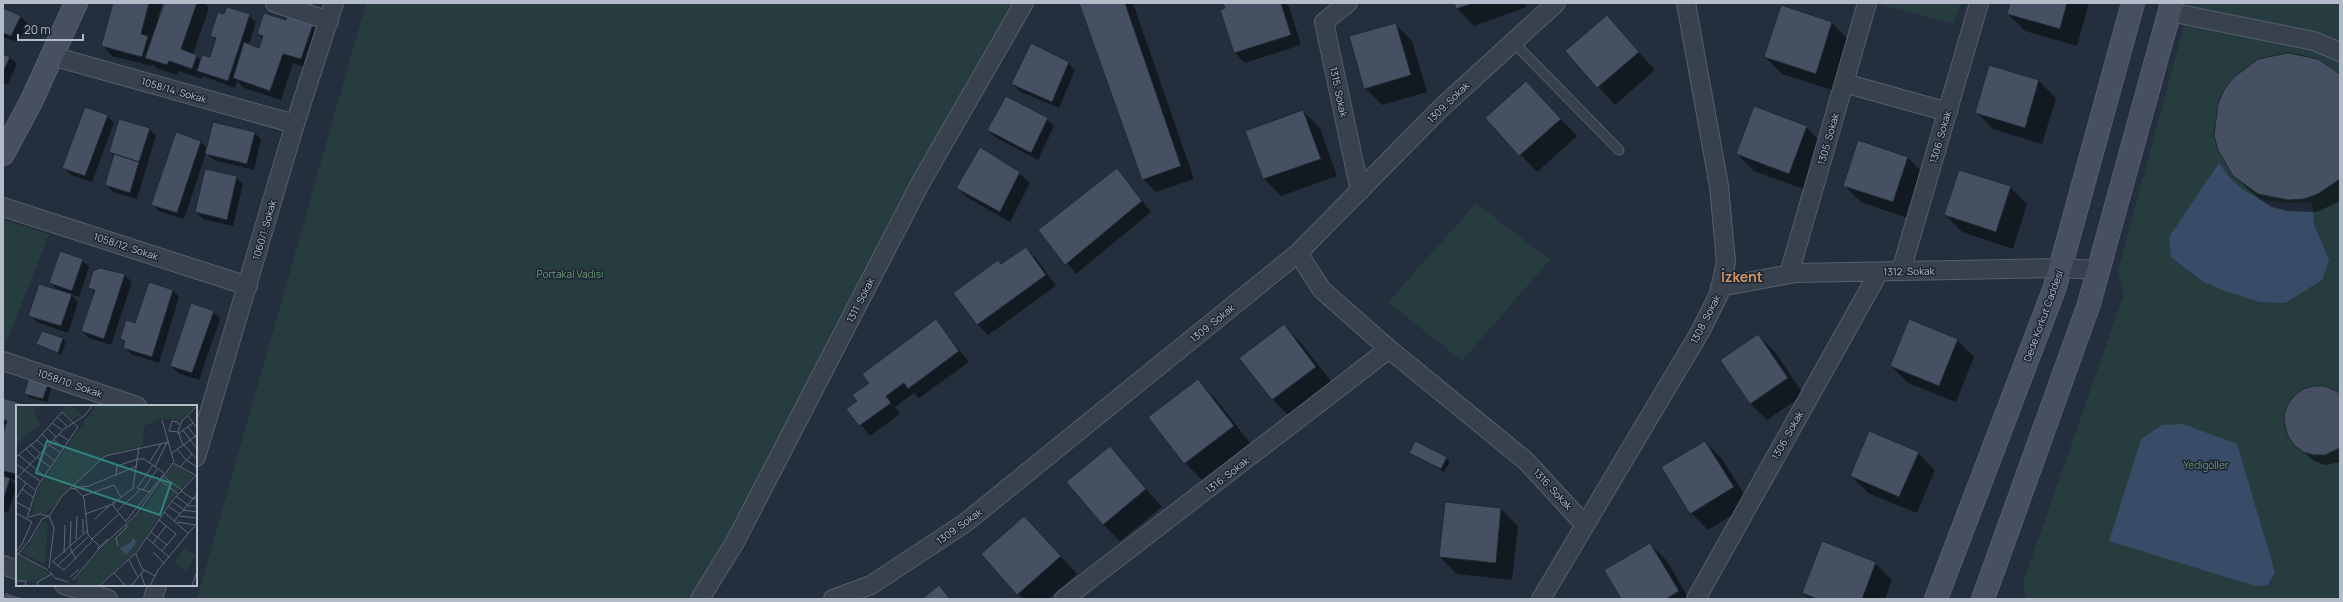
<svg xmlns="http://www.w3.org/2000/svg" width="2343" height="602" font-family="Manrope,sans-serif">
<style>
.green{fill:#263c3f}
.water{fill:#394c67}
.shadow{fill:#0007}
.building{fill:#455162;stroke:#1f2835}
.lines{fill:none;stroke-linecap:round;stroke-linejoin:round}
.service-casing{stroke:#565f6c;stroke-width:11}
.minor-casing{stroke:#565f6c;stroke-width:20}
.secondary-casing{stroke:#565f6c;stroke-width:24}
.service{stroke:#38414e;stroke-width:9}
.minor{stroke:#38414e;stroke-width:18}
.secondary{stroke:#465061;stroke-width:22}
.labels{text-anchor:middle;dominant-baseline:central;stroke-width:3;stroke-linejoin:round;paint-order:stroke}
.street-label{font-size:10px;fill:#b4bcc9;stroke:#1d2633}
.park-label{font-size:10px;fill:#6b9a76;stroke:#1d2633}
.district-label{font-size:14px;font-weight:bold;fill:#d59563;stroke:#1d2633}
.inset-road{fill:none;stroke:#5e6776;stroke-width:1}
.view{fill:#308480;fill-opacity:0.15;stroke:#308480;stroke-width:2}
.inset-edge{fill:none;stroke:#b4bcc9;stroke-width:2}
</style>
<rect width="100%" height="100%" fill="#242f3e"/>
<path class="green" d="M 366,3 L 1022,3 L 703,599 L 197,599 Z
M 1883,3 L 1961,3 L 1953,24 L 1882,5 Z
M 2190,3 L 2340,3 L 2340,599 L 2025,599 L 2024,580 L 2124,294 L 2118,271 Z
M 1476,203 L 1550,260 L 1462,361 L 1388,302 Z
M 3,220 L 49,234 L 4,349 L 3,349 Z"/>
<path class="water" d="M 2219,163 C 2241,199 2272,206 2312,202 L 2314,225 L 2329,260 L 2322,280 L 2285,303 L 2260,302 L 2222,290 L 2202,281 L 2171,257 L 2169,237 Z
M 2183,424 L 2237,444 L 2275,572 L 2268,585 L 2255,586 L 2109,541 L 2141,439 L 2162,425 Z"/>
<path class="shadow" d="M 114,3 L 162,3 L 158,19 L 159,19 L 165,3 L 205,3 L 209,8 L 193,54 L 201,60 L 211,58 L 216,41 L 211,35 L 225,15 L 249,15 L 256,22 L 249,45 L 260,49 L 263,39 L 258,34 L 286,21 L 290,12 L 324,30 L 311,69 L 293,63 L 281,100 L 244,88 L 237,81 L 235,88 L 203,76 L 202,79 L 179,71 L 177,75 L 156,68 L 153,64 L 152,66 L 112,56 L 102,45 Z
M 1080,3 L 1133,3 L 1194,179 L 1156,192 L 1143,179 Z
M 1224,3 L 1285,3 L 1289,6 L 1301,45 L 1245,63 L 1234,52 Z
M 1455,3 L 1525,3 L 1527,7 L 1474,26 L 1457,9 Z
M 2011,3 L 2089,3 L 2077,46 L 2025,31 L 2008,14 Z
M 1782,6 L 1832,23 L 1849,40 L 1832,90 L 1782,74 L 1765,57 Z
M 3,9 L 21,17 L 28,24 L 18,42 L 3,37 Z
M 1607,17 L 1655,70 L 1615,105 L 1567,52 Z
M 1395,24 L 1412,41 L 1427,92 L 1382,105 L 1365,88 Z
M 2288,54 L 2303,55 L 2331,68 L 2340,76 L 2340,201 L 2317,212 L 2287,211 L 2272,207 L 2259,199 L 2234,176 L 2225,163 L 2215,135 L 2225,91 L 2245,68 L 2258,60 Z
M 3,55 L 10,58 L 17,64 L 8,84 L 3,83 Z
M 1068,63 L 1075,70 L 1059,108 L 1019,91 L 1013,84 Z
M 2039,81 L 2056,98 L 2042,144 L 1993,129 L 1976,112 Z
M 1526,82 L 1577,136 L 1537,172 L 1486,118 Z
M 1303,111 L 1320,128 L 1337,176 L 1281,196 L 1264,179 Z
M 107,116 L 114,123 L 92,182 L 71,175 L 64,168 Z
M 1047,119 L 1054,126 L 1038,160 L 995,137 L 988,130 Z
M 1806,127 L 1823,144 L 1806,190 L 1754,171 L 1737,154 Z
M 149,129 L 156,135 L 137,199 L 113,192 L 106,185 L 114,157 L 110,152 Z
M 254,132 L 261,139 L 254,170 L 214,160 L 206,153 L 184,219 L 159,211 L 153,205 L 200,141 L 208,149 Z
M 1859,141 L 1908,158 L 1925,175 L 1910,219 L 1861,202 L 1844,185 Z
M 1117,169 L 1151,212 L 1076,274 L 1040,230 Z
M 1019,173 L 1030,183 L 1010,222 L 968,198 L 957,188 Z
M 236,177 L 243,184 L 233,226 L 203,219 L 196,212 Z
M 2010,187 L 2027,204 L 2013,249 L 1962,232 L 1945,215 Z
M 1026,248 L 1036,258 L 1056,286 L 988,335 L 977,324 L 1002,265 Z
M 82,260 L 89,267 L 79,297 L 70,294 L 78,302 L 68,333 L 37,322 L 30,315 L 58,291 L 50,283 Z
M 100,269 L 125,275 L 132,282 L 111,345 L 89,338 L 82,331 L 95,293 L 89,287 Z
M 173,290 L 179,297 L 159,363 L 131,354 L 124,347 L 126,343 L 121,339 Z
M 213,312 L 220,319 L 199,380 L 178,373 L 171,366 Z
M 936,320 L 969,362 L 919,398 L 914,393 L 895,407 L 900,414 L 870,436 L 848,409 L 858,402 L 870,383 Z
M 1284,326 L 1301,343 L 1333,384 L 1290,417 L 1273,400 L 1241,358 Z
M 1758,335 L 1775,352 L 1804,395 L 1767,420 L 1750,403 Z
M 63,339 L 66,342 L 61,355 L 37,344 Z
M 1957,340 L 1974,357 L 1956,402 L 1908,383 L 1891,366 Z
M 1198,381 L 1215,398 L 1250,443 L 1202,480 L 1185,463 L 1150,417 Z
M 48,385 L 51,388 L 47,402 L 28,397 L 25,393 Z
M 2340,395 L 2340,462 L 2325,465 L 2314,461 L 2295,444 Z
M 3,399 L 26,406 L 17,406 L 17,481 L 10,479 L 17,486 L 8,513 L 3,511 L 3,436 L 6,426 L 3,423 Z
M 1705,442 L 1722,459 L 1750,504 L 1708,530 L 1691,513 Z
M 1109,448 L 1162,507 L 1120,541 L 1104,525 Z
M 1410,453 L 1446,458 L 1450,461 L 1444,472 Z
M 1918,453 L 1935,470 L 1917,513 L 1868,493 L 1851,476 Z
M 1446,503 L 1501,509 L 1518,526 L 1512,580 L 1457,574 L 1440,557 Z
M 1024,517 L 1077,574 L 1048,599 L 1023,599 L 1018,594 Z
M 1650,544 L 1667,561 L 1689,599 L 1622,599 Z
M 1875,563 L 1892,580 L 1885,599 L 1809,599 L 1803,593 Z"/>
<path class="building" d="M 113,3 L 149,3 L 141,34 L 148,36 L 142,57 L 101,46 Z
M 164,3 L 197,3 L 181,49 L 197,55 L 192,69 L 169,61 L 167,65 L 145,58 Z
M 1079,3 L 1125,3 L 1181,166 L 1142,180 Z
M 1223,3 L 1281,3 L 1291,35 L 1234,53 L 1220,10 L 1225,8 Z
M 1454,3 L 1474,3 L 1456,9 Z
M 2010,3 L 2067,3 L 2060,29 L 2007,14 Z
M 1781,5 L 1832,22 L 1816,74 L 1764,57 Z
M 227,7 L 250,14 L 228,81 L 197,71 L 202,55 L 210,57 L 216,38 L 210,36 L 218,12 L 224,14 Z
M 3,8 L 21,16 L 11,36 L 3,33 Z
M 289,10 L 315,19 L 301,59 L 283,54 L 270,91 L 233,78 L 244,42 L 259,48 L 263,36 L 257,34 L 264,13 L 286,20 Z
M 1607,15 L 1639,52 L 1597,88 L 1565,51 Z
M 1396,23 L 1411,75 L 1364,89 L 1349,36 Z
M 1031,43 L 1069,62 L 1052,102 L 1011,84 Z
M 2288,53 L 2318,59 L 2340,74 L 2340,179 L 2318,194 L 2304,199 L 2288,200 L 2258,194 L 2233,176 L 2218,150 L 2214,135 L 2218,104 L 2224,90 L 2233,78 L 2258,59 Z
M 3,54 L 10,57 L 3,72 Z
M 1989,65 L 2039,80 L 2025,128 L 1975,113 Z
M 1526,81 L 1561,119 L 1519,156 L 1485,118 Z
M 1006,96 L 1048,118 L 1031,153 L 987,130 Z
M 1754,106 L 1807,126 L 1789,174 L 1736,154 Z
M 85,107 L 108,115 L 85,176 L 62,168 Z
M 1303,110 L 1321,159 L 1263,179 L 1245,131 Z
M 119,119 L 150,128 L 139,162 L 109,152 Z
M 213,122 L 255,132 L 247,164 L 205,154 Z
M 176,132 L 201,141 L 177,213 L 151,205 Z
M 1858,140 L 1908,157 L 1893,202 L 1843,186 Z
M 980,147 L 1020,172 L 1000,212 L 956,188 Z
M 114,154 L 139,162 L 130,193 L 105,185 Z
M 1117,168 L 1142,201 L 1065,265 L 1038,230 Z
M 205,169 L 237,176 L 227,220 L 195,212 Z
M 1959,170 L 2011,186 L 1996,232 L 1944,215 Z
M 1026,247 L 1046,275 L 977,325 L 953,293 L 998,260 L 1001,264 Z
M 60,251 L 83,259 L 72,291 L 49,283 Z
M 100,268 L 125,274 L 104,339 L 81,331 L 95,290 L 88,288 L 93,271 Z
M 149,282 L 173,290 L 152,357 L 123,348 L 125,341 L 120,339 L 126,320 L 135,323 Z
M 39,284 L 72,294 L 61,326 L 28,316 Z
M 191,303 L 214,311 L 192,373 L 170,366 Z
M 936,319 L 959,351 L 908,389 L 904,383 L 886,396 L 891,403 L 859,426 L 846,409 L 857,401 L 852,395 L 869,383 L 862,374 Z
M 1909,319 L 1958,339 L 1939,386 L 1890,366 Z
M 1284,324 L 1316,367 L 1272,400 L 1239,358 Z
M 42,331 L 63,338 L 58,353 L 36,344 Z
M 1758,334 L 1788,378 L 1750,404 L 1720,360 Z
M 29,378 L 48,384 L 43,399 L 24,394 Z
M 1198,379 L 1234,426 L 1184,464 L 1148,417 Z
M 2314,386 L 2325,386 L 2340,393 L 2340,448 L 2325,455 L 2314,455 L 2303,452 L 2294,445 L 2288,436 L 2285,426 L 2284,415 L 2288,404 L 2294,396 L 2303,389 Z
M 3,398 L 30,406 L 17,406 L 16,474 L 3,471 L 3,433 L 7,421 L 3,420 Z
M 1869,431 L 1919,452 L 1899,497 L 1850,476 Z
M 1415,441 L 1447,457 L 1441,469 L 1409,453 Z
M 1705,441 L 1734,487 L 1690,514 L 1661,467 Z
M 1110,446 L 1146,489 L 1103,525 L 1066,482 Z
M 3,476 L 10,478 L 3,502 Z
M 1445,502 L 1501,508 L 1496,563 L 1439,557 Z
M 1024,516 L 1061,556 L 1017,595 L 981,554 Z
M 1822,541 L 1876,562 L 1862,599 L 1817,599 L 1802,593 Z
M 1650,543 L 1679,591 L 1666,599 L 1621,599 L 1604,570 Z
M 939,585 L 950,599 L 922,599 Z
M 5,592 L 26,599 L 3,599 Z"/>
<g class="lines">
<g class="service-casing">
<path id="service" d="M 1513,42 L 1619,150"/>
</g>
<g class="minor-casing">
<path id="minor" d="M 275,3 L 329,21
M 1348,3 L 1324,22 L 1360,191
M 2170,12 L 2314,41 L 2340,52
M 52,56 L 295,124
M 1844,83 L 1948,112
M 3,207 L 248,286
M 1298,253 L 1322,290 L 1389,349
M 1901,271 L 1979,3
M 1789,274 L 1867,3
M 1720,287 L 1796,273 L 2060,268 L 2098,270
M 3,361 L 137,406
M 196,457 L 295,124 L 334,3
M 3,565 L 17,570
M 64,585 L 108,599
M 153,599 L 157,585
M 700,599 L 735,542 L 921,182 L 1024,3
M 833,599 L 871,585 L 965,523 L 1298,253 L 1441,108 L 1556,3
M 1064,599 L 1389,349 L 1526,461 L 1585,525
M 1541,599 L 1700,332 L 1719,294 L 1726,262 L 1719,186 L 1686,3
M 1696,599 L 1879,272"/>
</g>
<g class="secondary-casing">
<path id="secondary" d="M 3,154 L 31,102 L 76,3
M 1936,599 L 2055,287 L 2133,3
M 1983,599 L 2089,304 L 2172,3"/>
</g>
<use href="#service" class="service"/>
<use href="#minor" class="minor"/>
<use href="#secondary" class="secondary"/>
</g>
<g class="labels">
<g class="street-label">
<text transform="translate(174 90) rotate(16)">1058/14. Sokak</text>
<text transform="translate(1339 92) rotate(78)">1315. Sokak</text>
<text transform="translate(1448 102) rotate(-44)">1309. Sokak</text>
<text transform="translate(1940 137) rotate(-74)">1306. Sokak</text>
<text transform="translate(1828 139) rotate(-74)">1305. Sokak</text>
<text transform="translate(264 230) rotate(-74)">1060/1. Sokak</text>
<text transform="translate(126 246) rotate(18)">1058/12. Sokak</text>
<text transform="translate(1909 271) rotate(-1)">1312. Sokak</text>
<text transform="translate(860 300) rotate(-63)">1311. Sokak</text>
<text transform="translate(2043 316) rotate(-70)">Dede Korkut Caddesi</text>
<text transform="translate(1705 319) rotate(-63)">1308. Sokak</text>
<text transform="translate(1212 323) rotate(-39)">1309. Sokak</text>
<text transform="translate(70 383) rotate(19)">1058/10. Sokak</text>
<text transform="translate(1787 435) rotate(-61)">1306. Sokak</text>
<text transform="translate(1227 475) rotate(-38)">1316. Sokak</text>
<text transform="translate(1553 489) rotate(47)">1316. Sokak</text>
<text transform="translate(959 526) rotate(-36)">1309. Sokak</text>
</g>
<g class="park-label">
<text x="570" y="274">Portakal Vadisi</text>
<text x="2206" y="465">Yedigöller</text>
</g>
<g class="district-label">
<text x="1742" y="276">İzkent</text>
</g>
</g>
<g transform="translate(16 405)">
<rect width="181" height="181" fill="#242f3e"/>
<path d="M 5,0 L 25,0 L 18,6 L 24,19 L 0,39 L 0,7 ZM 50,0 L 56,0 L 66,10 L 56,14 L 45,5 ZM 80,0 L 180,0 L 165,15 L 145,14 L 128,21 L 127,41 L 90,50 L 30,108 L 16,109 L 21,85 ZM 158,59 L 177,71 L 152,97 L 120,147 L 81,181 L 62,181 L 61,172 L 84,145 L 127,105 ZM 26,117 L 32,117 L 29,159 L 5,148 L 13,140 ZM 169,143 L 180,151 L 169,166 L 158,157 ZM 0,150 L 18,157 L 34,170 L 21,178 L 0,176 Z" fill="#263c3f"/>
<path d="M 117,133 L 121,137 L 110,150 L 104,143 L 114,138 Z" fill="#394c67"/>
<path class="inset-road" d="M 181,1 L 166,16 L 162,26 L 166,38 L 181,54M 171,10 L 181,23M 41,12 L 51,21M 146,15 L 158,57M 36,18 L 46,25M 172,22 L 181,34M 31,23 L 40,32M 167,25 L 181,44M 162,27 L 153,26 L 156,16 L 162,17 L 163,20M 26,29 L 35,38M 43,29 L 53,36M 162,29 L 177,18M 21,35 L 30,43M 38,35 L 48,43M 15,40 L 24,48M 33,40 L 45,48M 167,40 L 181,30M 10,44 L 19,53M 161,44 L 170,55 L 181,62M 26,46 L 39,56M 156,48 L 167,40M 3,50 L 28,71M 0,52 L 21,35 L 46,7 L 62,22 L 21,82 L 11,113M 21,52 L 34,62M 133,58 L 145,39M 0,59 L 24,76M 165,61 L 176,49M 139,62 L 151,37M 0,70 L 19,85M 100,71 L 101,61 L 122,54 L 128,54 L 148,68M 148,72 L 166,85M 0,74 L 48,24 L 68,11 L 77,0M 145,76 L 162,89M 54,83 L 60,84 L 68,93 L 72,130 L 84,142M 58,83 L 73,81 L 121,61M 121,83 L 137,60M 121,83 L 134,87M 6,84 L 18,93M 127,85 L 141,64M 165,86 L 177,94 L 181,93M 67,91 L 98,80 L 105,92M 160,91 L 173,101 L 181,101M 0,94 L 10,78M 97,96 L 98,102 L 110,117M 155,96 L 167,104M 0,97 L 15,105M 152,101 L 164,109M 167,105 L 181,107M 101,106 L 125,84M 148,107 L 172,128M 0,108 L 16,117 L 6,139 L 0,147M 69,109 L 97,99 L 117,83 L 123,42M 33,111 L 46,91 L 89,51 L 153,37M 33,111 L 38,123 L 33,163M 163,111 L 181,113M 13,112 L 24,109 L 32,111M 67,114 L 67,128M 79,114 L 93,101M 143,115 L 160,129 L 146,146M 110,116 L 148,69M 158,116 L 181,89M 161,117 L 179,120M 135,127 L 151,140M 131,133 L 153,152M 60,134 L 61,111M 75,135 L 103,109M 137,138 L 150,121M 54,141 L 55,116M 102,141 L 100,133 L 111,122 L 110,120M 54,143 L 60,154M 81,144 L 92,134M 137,147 L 148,158M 0,148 L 32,165M 48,148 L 49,120M 2,149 L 13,136 L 26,114 L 33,111M 120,149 L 126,164 L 139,171M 113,155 L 122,172M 36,157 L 71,126M 37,157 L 48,165 L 76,136M 41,161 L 72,132M 33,166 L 39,173 L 52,177M 98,168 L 110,181M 125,169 L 129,181M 54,172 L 63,164M 57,175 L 84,143 L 120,110 L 157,58 L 181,71M 0,176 L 10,176 L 9,181M 21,181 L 22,177 L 36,169M 83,181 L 121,147 L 155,97 L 180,70M 115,181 L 128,165M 134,181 L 142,165 L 181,118M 176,181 L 181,166"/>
<path class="view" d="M 31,36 L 155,78 L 144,110 L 20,68 Z"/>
<rect width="181" height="181" class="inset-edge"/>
</g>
<rect width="2343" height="602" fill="none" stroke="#b4bcc9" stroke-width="8"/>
<path d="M18 34v6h65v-6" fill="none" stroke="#b4bcc9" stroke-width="2"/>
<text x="24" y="34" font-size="12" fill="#b4bcc9" stroke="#1d2633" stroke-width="3" paint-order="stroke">20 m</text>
</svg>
